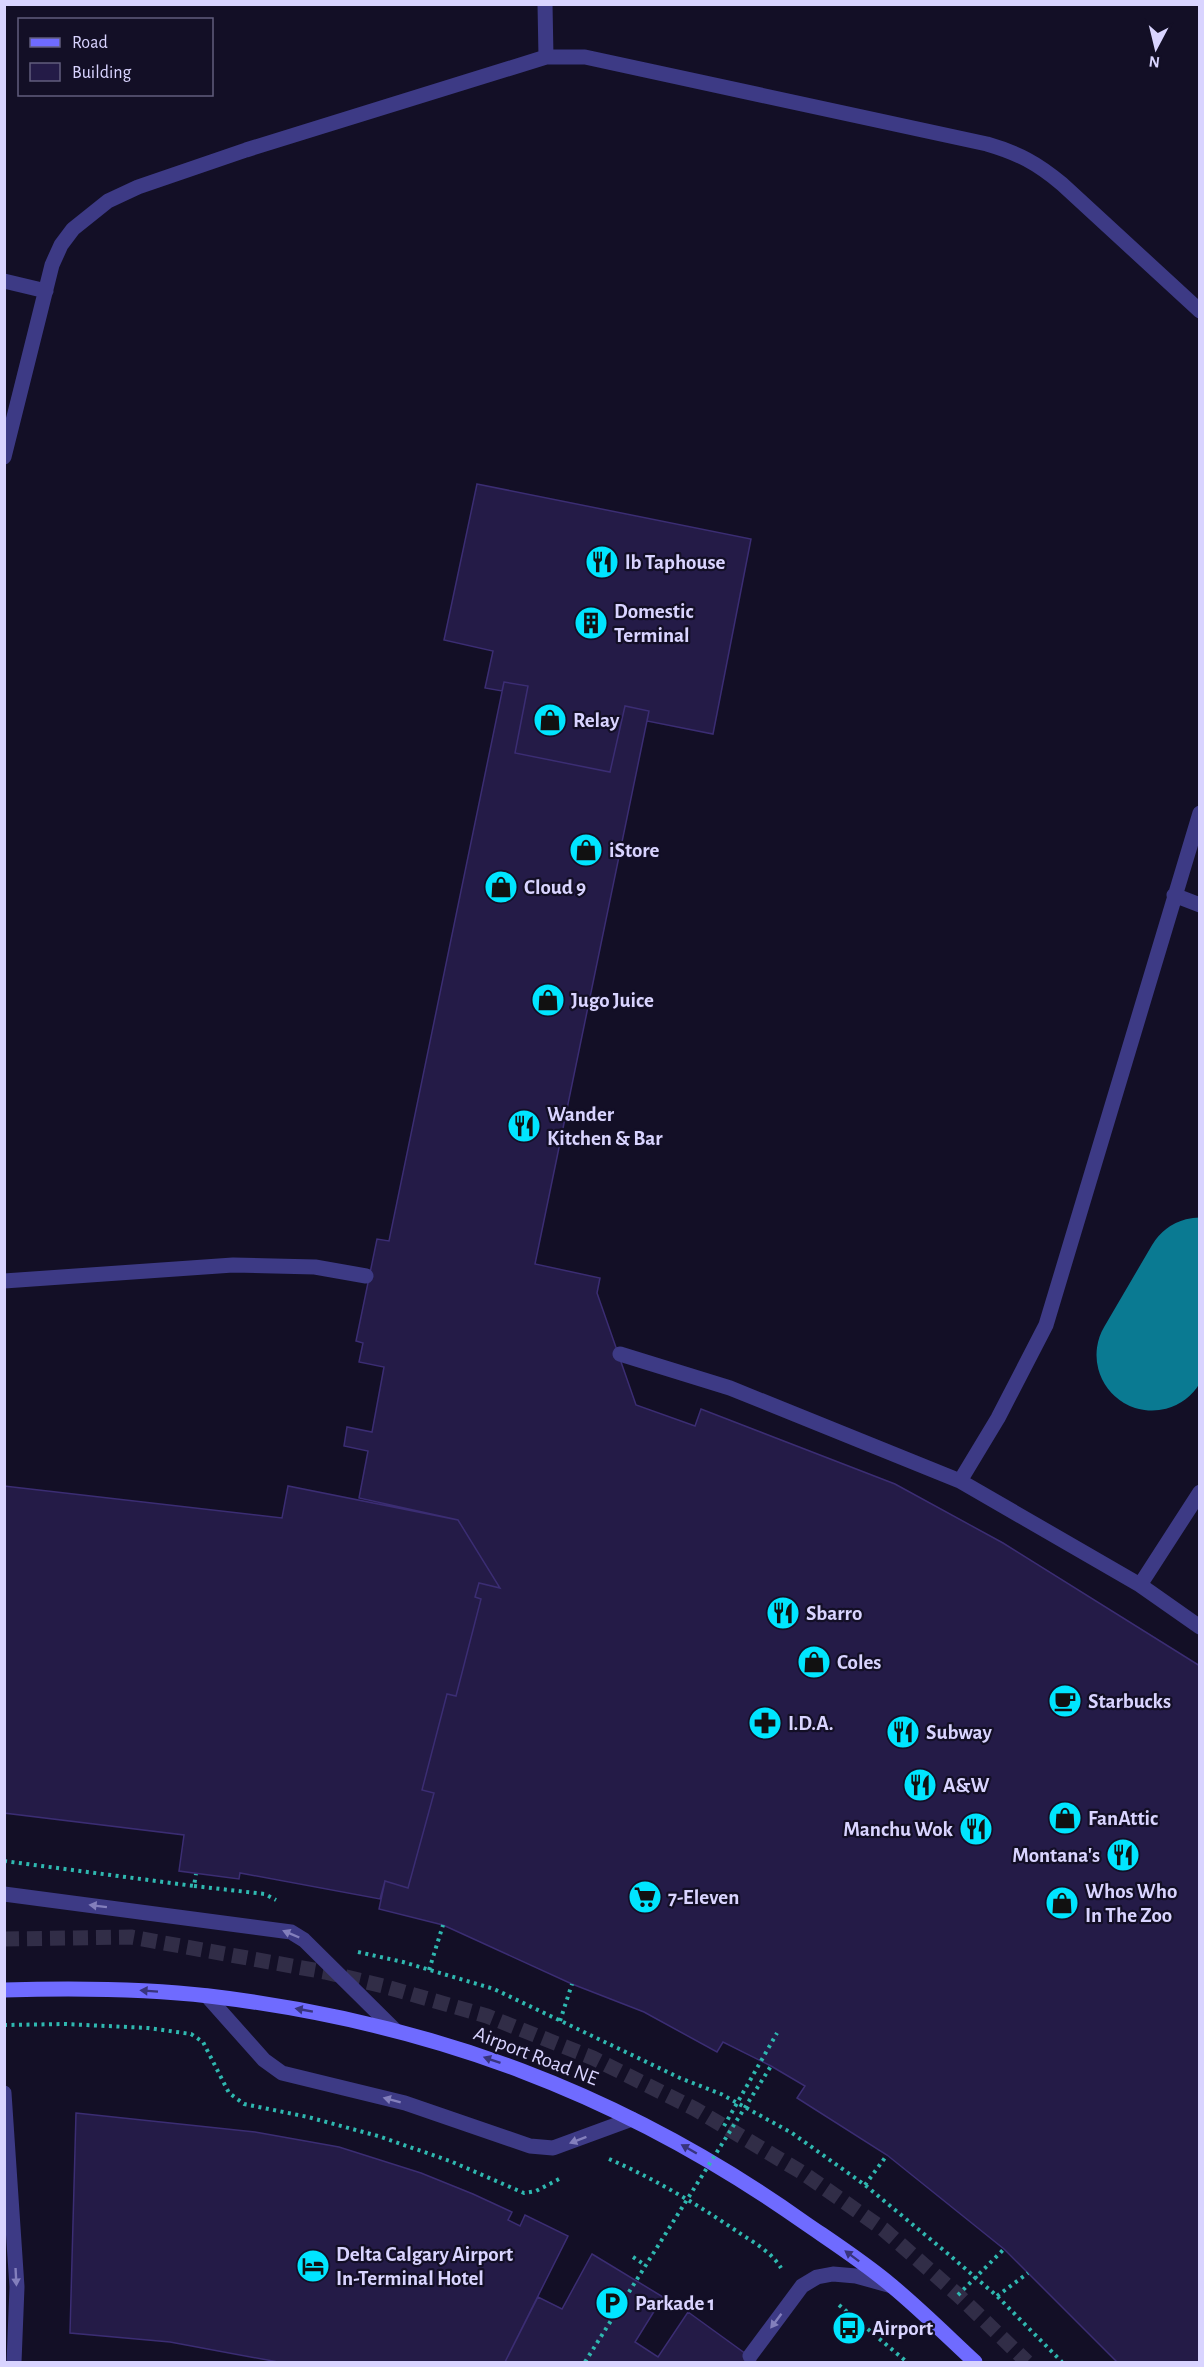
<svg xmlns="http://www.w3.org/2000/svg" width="1204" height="2367" font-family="'Alegreya Sans',sans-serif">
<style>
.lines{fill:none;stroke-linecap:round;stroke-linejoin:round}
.taxiway{stroke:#0a7a92;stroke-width:111}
.building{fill:#241b47;stroke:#3b2d73;stroke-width:1.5}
.secondary-tunnel{stroke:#312d47;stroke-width:15;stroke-dasharray:15 8;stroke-linecap:butt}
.path{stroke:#2fb8b0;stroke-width:4;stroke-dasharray:3 4.5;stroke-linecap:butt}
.service{stroke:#3d3a85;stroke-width:15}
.secondary{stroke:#6f6bff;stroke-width:15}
.path-bridge{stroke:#2fb8b0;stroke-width:4;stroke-dasharray:3 4.5;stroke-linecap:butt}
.oneway{fill:#837fbc}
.oneway2{fill:#38347d}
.labels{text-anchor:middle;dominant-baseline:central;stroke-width:4.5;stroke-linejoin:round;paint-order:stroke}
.poi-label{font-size:21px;font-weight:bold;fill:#d9d4ff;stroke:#130f26;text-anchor:start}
.street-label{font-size:21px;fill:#d9d4ff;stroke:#130f26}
</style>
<rect width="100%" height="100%" fill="#130f26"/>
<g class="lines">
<path class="taxiway" d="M 1152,1355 L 1200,1273"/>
</g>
<path class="building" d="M 477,484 L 751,539 L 713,734 L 647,721 L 649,711 L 625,706 L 610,772 L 515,753 L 528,686 L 504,682 L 502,691 L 485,688 L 493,651 L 444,640 Z
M 504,682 L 528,686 L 515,753 L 610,772 L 625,706 L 649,711 L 535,1264 L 600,1278 L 597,1293 L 636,1405 L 695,1426 L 701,1409 L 895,1484 L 1003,1543 L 1200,1666 L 1200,2362 L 1117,2362 L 1004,2249 L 887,2155 L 797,2098 L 805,2086 L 771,2066 L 723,2042 L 717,2052 L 644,2012 L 572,1984 L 443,1925 L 379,1909 L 385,1881 L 408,1888 L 434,1793 L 422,1790 L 447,1694 L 456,1696 L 481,1599 L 475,1597 L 479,1583 L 500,1588 L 458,1520 L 359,1498 L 368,1451 L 344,1446 L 347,1427 L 372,1432 L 384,1367 L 359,1362 L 363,1343 L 356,1341 L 377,1239 L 389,1241 Z
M 4,1486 L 282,1518 L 288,1486 L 458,1520 L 500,1588 L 479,1583 L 475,1597 L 481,1599 L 456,1696 L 447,1694 L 422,1790 L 434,1793 L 408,1888 L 385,1881 L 380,1899 L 240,1873 L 239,1879 L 179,1871 L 184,1835 L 4,1813 Z
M 76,2113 L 255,2132 L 339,2147 L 421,2173 L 473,2194 L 512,2212 L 508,2220 L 520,2226 L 525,2215 L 568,2236 L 505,2362 L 278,2362 L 170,2342 L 70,2333 Z
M 592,2254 L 663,2297 L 635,2342 L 658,2357 L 688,2312 L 757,2362 L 505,2362 L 538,2297 L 562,2309 Z"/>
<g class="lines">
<path class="secondary-tunnel" d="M 4,1939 L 131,1937 L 325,1972 L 383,1986 L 487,2016 L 593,2058 L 695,2109 L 803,2173 L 883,2229 L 958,2295 L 1027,2362"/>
<path class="path" d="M 4,1861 L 194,1886 L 196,1874
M 194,1886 L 265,1894 L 276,1900
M 358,1952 L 403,1962 L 494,1989 L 680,2078 L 721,2094 L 792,2133 L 865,2185 L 947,2253 L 997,2296 L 1062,2362
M 429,1970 L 443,1925
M 560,2021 L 572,1984
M 4,2025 L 65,2024 L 148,2028 L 191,2034 L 203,2042 L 229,2093 L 244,2104 L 308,2117 L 378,2136 L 450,2161 L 524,2193 L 536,2191 L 561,2178
M 724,2126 L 777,2033
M 609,2159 C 653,2178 695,2203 735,2230 C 751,2241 771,2251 781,2268
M 865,2185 L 887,2155
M 633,2257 L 645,2265
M 958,2295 L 1004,2249
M 997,2296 L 1028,2273
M 839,2305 L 907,2362"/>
<path class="service" d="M 545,4 L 546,57
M 4,281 L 46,291
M 4,457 L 52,265 L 61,245 L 73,229 L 108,201 L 138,187 L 246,150 L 546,57 L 585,57 L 987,144 C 1018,153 1037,163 1062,184 L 1200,311
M 1174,895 L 1200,905
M 4,1281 L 233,1265 L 315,1267 L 366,1276
M 620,1354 L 730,1388 L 960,1481 L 998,1418 L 1046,1325 L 1200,813
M 960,1481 L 1140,1585 L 1200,1627
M 1140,1585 L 1200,1492
M 4,1894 L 291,1932 L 304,1940 L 395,2030
M 207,1996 L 264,2060 L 282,2073 L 405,2103 L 530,2146 L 553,2148 L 632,2119
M 4,2093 L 17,2287 L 14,2362
M 750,2356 L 802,2286 L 817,2277 L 833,2274 L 856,2276 L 892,2286"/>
<path class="secondary" d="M 4,1990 C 72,1988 141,1988 209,1996 C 430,2022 623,2094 805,2223 C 834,2243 865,2263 892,2286 C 921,2310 948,2337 975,2362"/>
<path class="path-bridge" d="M 585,2362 L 771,2066"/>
</g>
<defs><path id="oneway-solid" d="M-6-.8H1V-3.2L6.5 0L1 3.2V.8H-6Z" transform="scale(1.5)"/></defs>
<g class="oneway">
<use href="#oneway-solid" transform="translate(98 1906) rotate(-173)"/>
<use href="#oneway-solid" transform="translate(291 1934) rotate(-157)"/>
<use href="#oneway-solid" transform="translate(392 2100) rotate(-165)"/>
<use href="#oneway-solid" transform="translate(578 2140) rotate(159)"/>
<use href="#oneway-solid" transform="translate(16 2277) rotate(87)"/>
<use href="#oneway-solid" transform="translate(776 2321) rotate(127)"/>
</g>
<g class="oneway2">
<use href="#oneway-solid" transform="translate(149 1991) rotate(-176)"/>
<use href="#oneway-solid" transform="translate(304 2010) rotate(-170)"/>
<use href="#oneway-solid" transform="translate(492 2060) rotate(-161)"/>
<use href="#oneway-solid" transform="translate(689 2149) rotate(-150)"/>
<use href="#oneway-solid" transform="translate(852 2256) rotate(-143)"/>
</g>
<defs>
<g id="restaurant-disc" transform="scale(1.725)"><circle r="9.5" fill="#00e5ff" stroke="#130f26"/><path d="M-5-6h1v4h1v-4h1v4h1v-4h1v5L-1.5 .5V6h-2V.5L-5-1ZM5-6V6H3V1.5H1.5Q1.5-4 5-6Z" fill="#111"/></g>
<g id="building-disc" transform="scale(1.725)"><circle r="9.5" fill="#00e5ff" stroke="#130f26"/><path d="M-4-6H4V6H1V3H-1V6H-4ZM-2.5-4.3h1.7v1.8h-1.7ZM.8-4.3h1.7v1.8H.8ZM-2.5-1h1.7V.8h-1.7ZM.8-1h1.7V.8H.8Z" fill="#111"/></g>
<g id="shop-disc" transform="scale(1.725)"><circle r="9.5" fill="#00e5ff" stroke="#130f26"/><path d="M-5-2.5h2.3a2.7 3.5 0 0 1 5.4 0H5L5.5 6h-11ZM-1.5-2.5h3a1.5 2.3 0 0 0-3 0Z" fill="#111"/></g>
<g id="cafe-disc" transform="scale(1.725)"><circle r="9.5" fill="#00e5ff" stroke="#130f26"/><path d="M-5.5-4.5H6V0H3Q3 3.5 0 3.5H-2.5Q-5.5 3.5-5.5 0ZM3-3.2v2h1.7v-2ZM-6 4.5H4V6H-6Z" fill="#111"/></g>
<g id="pharmacy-disc" transform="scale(1.725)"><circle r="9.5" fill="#00e5ff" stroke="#130f26"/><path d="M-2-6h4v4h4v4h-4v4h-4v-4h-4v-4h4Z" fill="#111"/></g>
<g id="supermarket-disc" transform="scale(1.725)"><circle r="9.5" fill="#00e5ff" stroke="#130f26"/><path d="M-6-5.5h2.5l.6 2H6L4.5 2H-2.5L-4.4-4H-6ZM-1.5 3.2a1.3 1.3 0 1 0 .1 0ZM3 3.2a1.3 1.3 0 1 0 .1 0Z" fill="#111"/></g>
<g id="hotel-disc" transform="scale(1.725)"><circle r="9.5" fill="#00e5ff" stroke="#130f26"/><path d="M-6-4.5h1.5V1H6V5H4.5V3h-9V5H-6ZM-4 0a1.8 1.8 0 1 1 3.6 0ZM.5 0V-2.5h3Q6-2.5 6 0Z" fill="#111"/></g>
<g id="parking-disc" transform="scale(1.725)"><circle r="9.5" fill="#00e5ff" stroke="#130f26"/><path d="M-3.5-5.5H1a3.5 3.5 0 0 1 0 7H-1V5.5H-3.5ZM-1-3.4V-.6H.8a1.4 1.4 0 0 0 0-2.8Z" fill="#111"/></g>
<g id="bus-disc" transform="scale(1.725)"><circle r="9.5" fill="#00e5ff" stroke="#130f26"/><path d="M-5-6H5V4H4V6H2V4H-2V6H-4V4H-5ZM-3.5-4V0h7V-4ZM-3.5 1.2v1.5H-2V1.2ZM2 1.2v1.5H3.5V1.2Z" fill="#111"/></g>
</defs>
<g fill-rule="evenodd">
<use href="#restaurant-disc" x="602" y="562"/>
<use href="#building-disc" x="591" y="623"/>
<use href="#shop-disc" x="550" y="720"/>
<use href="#shop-disc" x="586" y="850"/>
<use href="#shop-disc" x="501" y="887"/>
<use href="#shop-disc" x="548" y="1000"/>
<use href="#restaurant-disc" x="524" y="1126"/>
<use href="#restaurant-disc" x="783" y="1613"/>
<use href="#shop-disc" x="814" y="1662"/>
<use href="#cafe-disc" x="1065" y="1701"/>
<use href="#pharmacy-disc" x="765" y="1723"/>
<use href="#restaurant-disc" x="903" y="1732"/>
<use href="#restaurant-disc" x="920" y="1785"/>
<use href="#shop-disc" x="1065" y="1818"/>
<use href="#restaurant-disc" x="976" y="1829"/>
<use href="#restaurant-disc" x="1123" y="1855"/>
<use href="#supermarket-disc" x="645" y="1897"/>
<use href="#shop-disc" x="1062" y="1903"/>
<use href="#hotel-disc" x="313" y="2266"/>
<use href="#parking-disc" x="612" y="2303"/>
<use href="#bus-disc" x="849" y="2328"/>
</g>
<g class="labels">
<g class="poi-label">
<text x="625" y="562">lb Taphouse</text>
<text x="614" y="611">Domestic<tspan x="614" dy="24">Terminal</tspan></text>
<text x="573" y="720">Relay</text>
<text x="609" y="850">iStore</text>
<text x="524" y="887">Cloud 9</text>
<text x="571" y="1000">Jugo Juice</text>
<text x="547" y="1114">Wander<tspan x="547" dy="24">Kitchen &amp; Bar</tspan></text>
<text x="806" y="1613">Sbarro</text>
<text x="837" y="1662">Coles</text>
<text x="1088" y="1701">Starbucks</text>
<text x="788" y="1723">I.D.A.</text>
<text x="926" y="1732">Subway</text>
<text x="943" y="1785">A&amp;W</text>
<text x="1088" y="1818">FanAttic</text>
<text x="953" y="1829" text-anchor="end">Manchu Wok</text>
<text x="1100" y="1855" text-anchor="end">Montana's</text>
<text x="1085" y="1891">Whos Who<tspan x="1085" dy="24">In The Zoo</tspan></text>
<text x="668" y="1897">7-Eleven</text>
<text x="336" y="2254">Delta Calgary Airport<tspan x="336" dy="24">In-Terminal Hotel</tspan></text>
<text x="635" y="2303">Parkade 1</text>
<text x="872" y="2328">Airport</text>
</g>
<g class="street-label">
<text transform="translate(536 2056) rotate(21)">Airport Road NE</text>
</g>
</g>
<rect width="1204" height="2367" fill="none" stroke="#d9d4ff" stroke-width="12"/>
<rect x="18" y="18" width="195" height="78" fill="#130f26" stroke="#625e7d" stroke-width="1.5"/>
<rect x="30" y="38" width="30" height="9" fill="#6f6bff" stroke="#625e7d" stroke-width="1.5"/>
<text x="72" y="48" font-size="18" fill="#d9d4ff">Road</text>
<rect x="30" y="63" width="30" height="18" fill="#241b47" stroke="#625e7d" stroke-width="1.5"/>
<text x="72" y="78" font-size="18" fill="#d9d4ff">Building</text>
<g transform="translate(1156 48) rotate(187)" stroke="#130f26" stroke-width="4.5" paint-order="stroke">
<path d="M0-4.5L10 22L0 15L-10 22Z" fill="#d9d4ff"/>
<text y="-9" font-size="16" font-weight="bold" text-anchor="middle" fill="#d9d4ff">N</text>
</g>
</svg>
